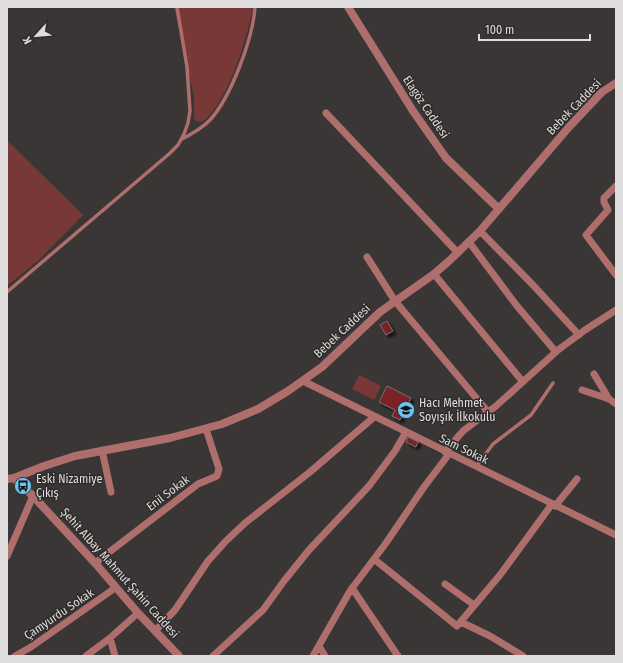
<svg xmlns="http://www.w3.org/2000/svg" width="623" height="663" font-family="'Fira Sans Condensed',sans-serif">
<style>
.green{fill:#773837}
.building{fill:#7a2428;stroke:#747070;filter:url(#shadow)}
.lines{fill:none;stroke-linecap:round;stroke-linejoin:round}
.service{stroke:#ae6f6c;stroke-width:3.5}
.minor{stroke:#ae6f6c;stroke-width:7}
.tertiary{stroke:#ae6f6c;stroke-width:8}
.labels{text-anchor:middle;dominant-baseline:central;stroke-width:3;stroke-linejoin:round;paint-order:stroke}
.street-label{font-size:12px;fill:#dedcdc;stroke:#2f2c2b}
.poi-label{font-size:12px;fill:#dedcdc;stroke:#2f2c2b;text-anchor:start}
</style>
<defs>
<filter id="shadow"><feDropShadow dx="3" dy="3" stdDeviation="1" flood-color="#0009"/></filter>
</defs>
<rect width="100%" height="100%" fill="#393635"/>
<path class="green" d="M 174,7 L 253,7 C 248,36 227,106 202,122 L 196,121 L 194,118 L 194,97 Z
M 7,140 L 83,215 L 40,259 L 7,286 Z
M 359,375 L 381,386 L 374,400 L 352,389 Z"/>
<path class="building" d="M 387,321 L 393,331 L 386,335 L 380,325 Z
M 387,386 L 411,398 L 400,420 L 392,416 L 395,410 L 379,402 Z
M 408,437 L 418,442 L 416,447 L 406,442 Z"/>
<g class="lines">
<path class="service" d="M 182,139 C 192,134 202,128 210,120 C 231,97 253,38 255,7
M 7,292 L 169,154 L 178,145 L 184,134 L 188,123 L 190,111 L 187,67 L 177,7
M 476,467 L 493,444 L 531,415 L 553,383"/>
<path class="minor" d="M 326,113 L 458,253
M 616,186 L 604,198 L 604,202 L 608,210 L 586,235 L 616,275
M 480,231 L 533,285 L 579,335
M 469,242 L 517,306 L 556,352
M 367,257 L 395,301 L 488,412
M 434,274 L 523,382
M 594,374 L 609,399
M 303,381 L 616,535
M 582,390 L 609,399 L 616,404
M 102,450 L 111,492
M 445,452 L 463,431 L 496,406 L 558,350 L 585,330 L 616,310
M 555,506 L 577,479
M 7,556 L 33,496
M 374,559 L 457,626 L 500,575 L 552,504
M 95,563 L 198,484 L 217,476 L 219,469 L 206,429
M 445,584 L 474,605
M 352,588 L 398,656
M 461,622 L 490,636 L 523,656
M 155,631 L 175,610 L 208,561 L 226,541 L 245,523 L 310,472 L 374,417
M 110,638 L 115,656
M 319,646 L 325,656
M 15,656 L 31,647 L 115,588
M 86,656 L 110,638 L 138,613
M 213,656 L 263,610 L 284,581 L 309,550 L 369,486 L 395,451 L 406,432
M 313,656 L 350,591 L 386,543 L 424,487 L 449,454"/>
<path class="tertiary" d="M 348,7 L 413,111 L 446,158 L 499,209
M 14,478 L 33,496 L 95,563 L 138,613 L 179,656
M 7,479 L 14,478 L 44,466 L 75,456 L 170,438 L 222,424 L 258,409 L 288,391 L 322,367 L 380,312 L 434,274 L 449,261 L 480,231 L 569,127 L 602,92 L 616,83"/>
</g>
<defs>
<g id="school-disc" transform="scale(0.9)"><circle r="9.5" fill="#69c4f1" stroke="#2f2c2b"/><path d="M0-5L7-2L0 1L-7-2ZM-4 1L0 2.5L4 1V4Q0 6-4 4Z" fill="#111"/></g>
<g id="bus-disc" transform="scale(0.9)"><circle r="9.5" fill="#69c4f1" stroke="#2f2c2b"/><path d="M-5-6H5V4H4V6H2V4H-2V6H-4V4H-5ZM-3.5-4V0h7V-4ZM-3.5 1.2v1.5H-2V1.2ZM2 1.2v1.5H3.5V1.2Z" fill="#111"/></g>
</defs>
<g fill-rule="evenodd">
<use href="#school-disc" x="406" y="410"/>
<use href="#bus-disc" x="23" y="486"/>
</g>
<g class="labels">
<g class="street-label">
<text transform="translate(426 107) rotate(56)">Elagöz Caddesi</text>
<text transform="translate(574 107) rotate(-46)">Bebek Caddesi</text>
<text transform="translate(342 331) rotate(-43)">Bebek Caddesi</text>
<text transform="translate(464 449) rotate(26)">Sam Sokak</text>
<text transform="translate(168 493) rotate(-37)">Enil Sokak</text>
<text transform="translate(120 573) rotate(48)">Şehit Albay Mahmut Şahin Caddesi</text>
<text transform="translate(59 614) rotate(-34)">Çamyurdu Sokak</text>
</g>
<g class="poi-label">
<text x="419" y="403">Hacı Mehmet<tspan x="419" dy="14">Soyışık İlkokulu</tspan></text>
<text x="36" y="479">Eski Nizamiye<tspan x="36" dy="14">Çıkış</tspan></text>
</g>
</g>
<rect width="623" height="663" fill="none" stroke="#dedcdc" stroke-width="16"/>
<g transform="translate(36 36) rotate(243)" stroke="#2f2c2b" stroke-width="3" paint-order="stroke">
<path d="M0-3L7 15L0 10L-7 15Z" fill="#dedcdc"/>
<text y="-6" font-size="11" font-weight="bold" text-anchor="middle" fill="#dedcdc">K</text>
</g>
<path d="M479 34v6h111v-6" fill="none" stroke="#dedcdc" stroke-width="2"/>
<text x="485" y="34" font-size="12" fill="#dedcdc" stroke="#2f2c2b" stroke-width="3" paint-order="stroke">100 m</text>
</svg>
